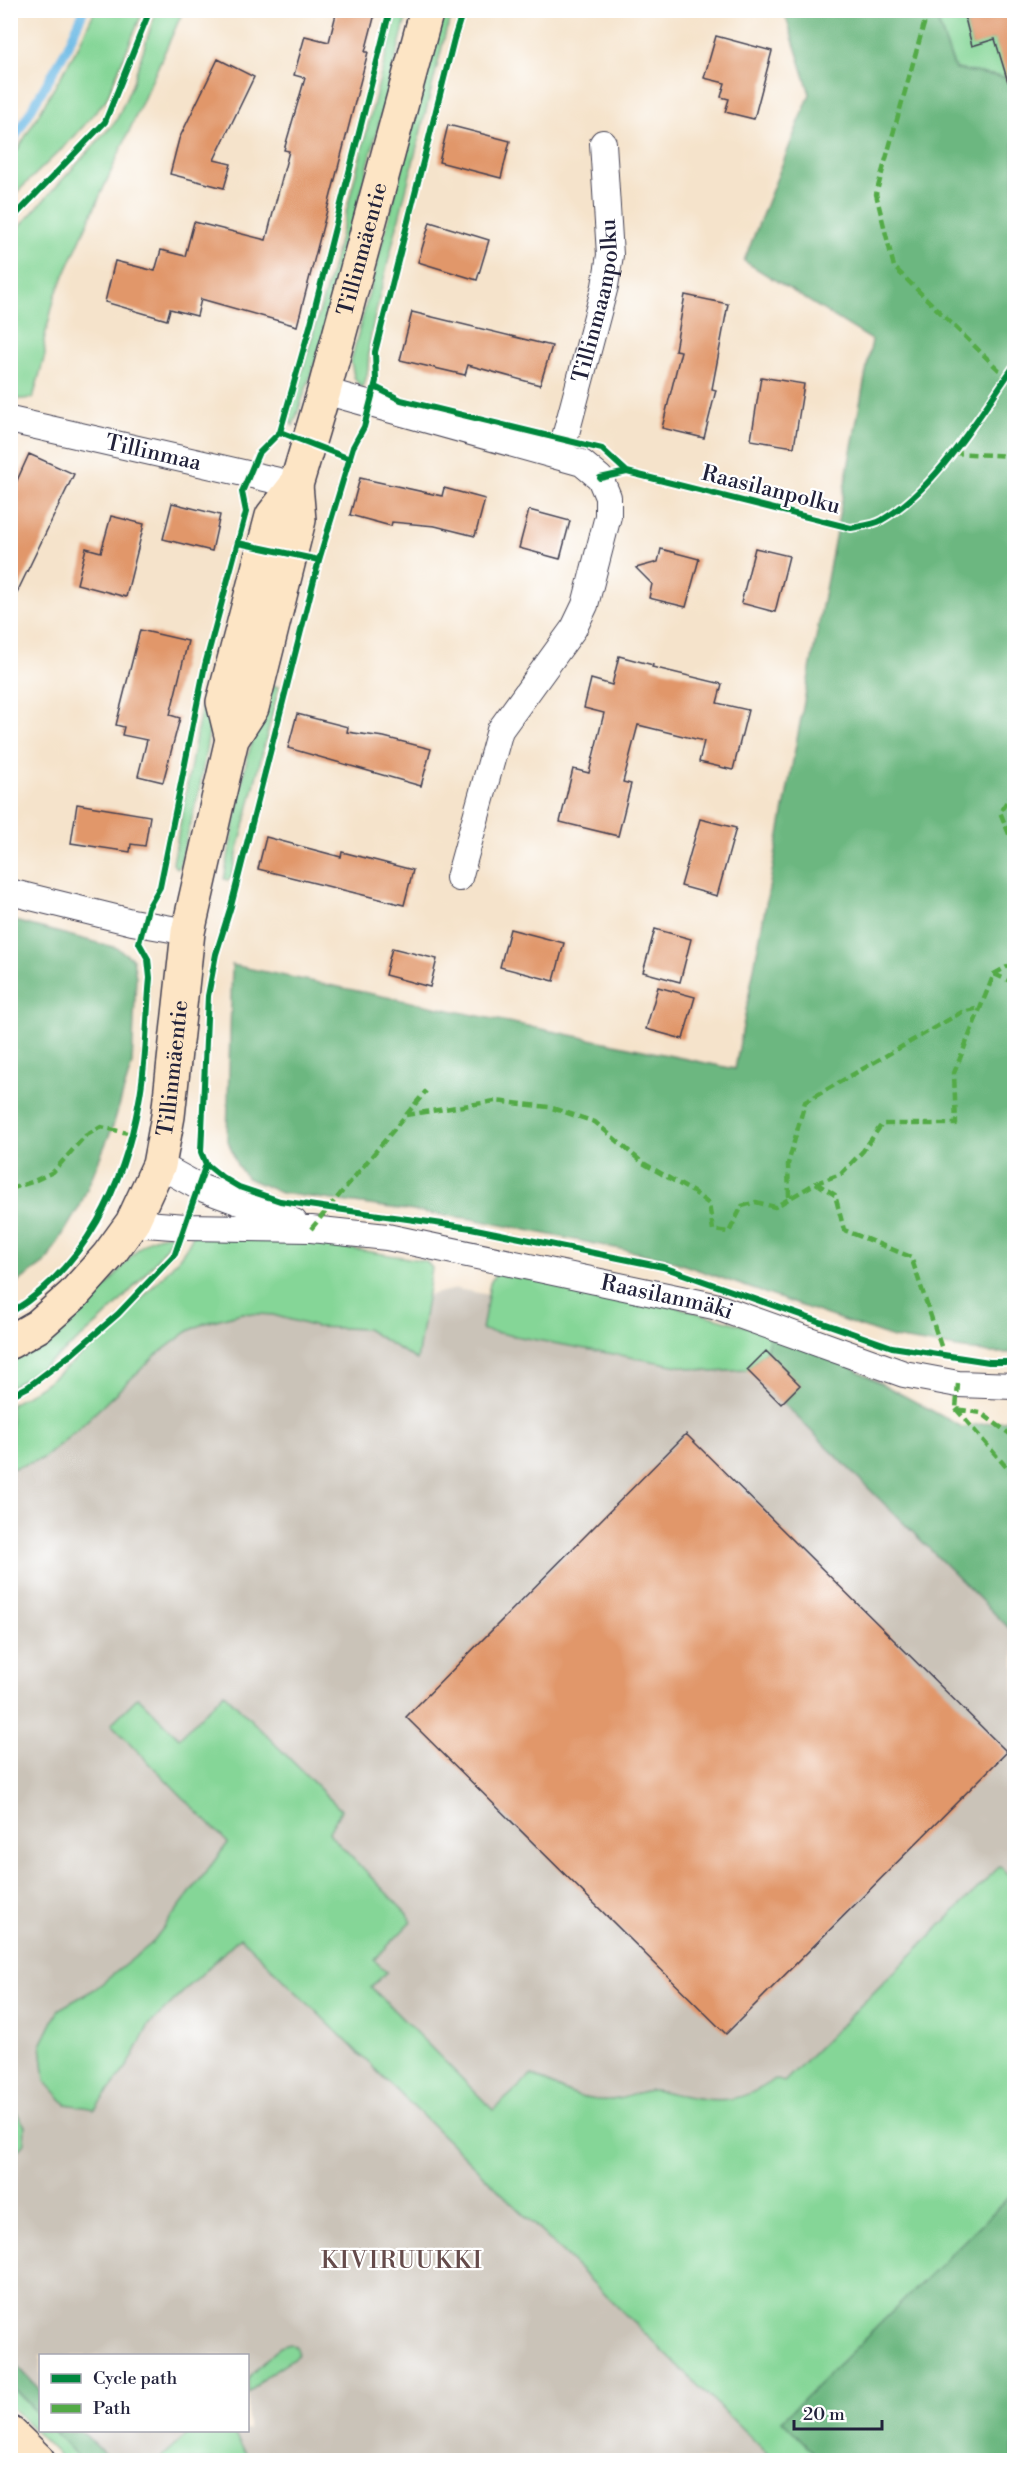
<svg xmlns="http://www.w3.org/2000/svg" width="1025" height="2471" font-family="'Libre Bodoni',serif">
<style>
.industrial{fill:#cac3b8}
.green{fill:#85d697;stroke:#547c69;stroke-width:1.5}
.forest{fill:#6cb780;stroke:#476c5e;stroke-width:1.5}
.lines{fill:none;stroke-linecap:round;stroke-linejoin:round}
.stream{stroke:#6bb9e5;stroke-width:9}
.building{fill:#e1976a}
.street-casing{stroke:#423f51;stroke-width:28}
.secondary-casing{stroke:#423f51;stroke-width:36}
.street{stroke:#fff;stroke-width:26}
.secondary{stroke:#fde5c5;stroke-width:33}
.quiet{stroke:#53aa46;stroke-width:4.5;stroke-dasharray:9 4.5;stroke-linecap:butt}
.cycleway-casing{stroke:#fff;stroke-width:10}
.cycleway{stroke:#00873e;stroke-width:6}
.labels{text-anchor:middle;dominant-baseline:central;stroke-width:4.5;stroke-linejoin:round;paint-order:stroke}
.street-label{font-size:22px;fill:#22223b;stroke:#fff}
.neighbourhood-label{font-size:24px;letter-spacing:1.5px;fill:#654b4b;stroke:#fff}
</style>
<rect width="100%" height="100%" fill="#fff"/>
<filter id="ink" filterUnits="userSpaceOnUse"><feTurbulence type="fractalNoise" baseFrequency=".0167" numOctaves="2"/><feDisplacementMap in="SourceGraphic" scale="12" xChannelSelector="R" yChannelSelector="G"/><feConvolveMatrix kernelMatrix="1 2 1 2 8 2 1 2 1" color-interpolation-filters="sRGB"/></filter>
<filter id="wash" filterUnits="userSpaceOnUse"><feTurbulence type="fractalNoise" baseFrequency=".008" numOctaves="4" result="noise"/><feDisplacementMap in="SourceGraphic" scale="24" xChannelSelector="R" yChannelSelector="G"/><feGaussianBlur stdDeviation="1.35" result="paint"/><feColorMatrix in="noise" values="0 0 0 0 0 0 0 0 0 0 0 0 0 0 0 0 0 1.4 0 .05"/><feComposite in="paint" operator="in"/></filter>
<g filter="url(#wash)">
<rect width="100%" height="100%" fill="#f5e3cb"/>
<path class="industrial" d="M 205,1262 L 428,1295 L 457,1289 L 767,1346 L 766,1351 L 800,1385 L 783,1403 L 1014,1633 L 1014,2192 L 783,2420 L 821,2460 L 110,2460 L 81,2431 L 248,2430 L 248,2356 L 40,2356 L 40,2390 L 11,2359 L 10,1423 Z"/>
<path class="green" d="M 95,10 L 143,11 L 106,100 L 74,137 L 11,198 L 11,161 L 77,49 Z
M 156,11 L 183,11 L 55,296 L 44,340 L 45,355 L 33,398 L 11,400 L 11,236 L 116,121 L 132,85 Z
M 397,11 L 408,11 L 323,340 L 293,426 L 288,419 L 331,272 Z
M 443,11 L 455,11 L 446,31 L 379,298 C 376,312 372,327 370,341 C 367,356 371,376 361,388 L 354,377 L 351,361 Z
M 934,11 L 963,11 L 972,45 L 995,39 L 999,49 L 1014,45 L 1014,79 L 955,69 Z
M 212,667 L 222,670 L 212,714 L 199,791 L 179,868 L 175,867 L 173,863 L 201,709 Z
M 267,684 L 279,687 L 231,878 L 228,880 L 224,879 L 244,771 Z
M 194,1232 L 261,1234 L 426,1261 L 432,1268 L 417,1360 L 366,1329 L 316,1327 L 273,1315 L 242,1313 L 205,1323 L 187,1332 L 155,1356 L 77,1430 L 42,1459 L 11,1469 L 11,1404 C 63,1377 119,1323 159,1280 C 173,1265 187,1251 194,1232 Z
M 175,1234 C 134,1296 75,1350 11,1387 L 10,1363 C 46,1342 76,1318 105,1288 C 118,1274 129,1255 145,1243 C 154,1236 165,1235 175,1234 Z
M 496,1273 L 663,1303 L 771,1333 L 766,1351 L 747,1370 L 712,1372 L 482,1330 L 490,1283 Z
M 224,1693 L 341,1810 L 329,1832 L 332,1837 L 409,1916 L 411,1922 L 374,1960 L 387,1972 L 371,1987 L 493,2110 L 532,2075 C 562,2089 583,2105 618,2099 C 629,2097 642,2090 653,2090 C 661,2090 672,2094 680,2095 C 719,2103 742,2103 775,2079 L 784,2082 L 1000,1866 L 1014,1881 L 1014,2192 L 783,2420 L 821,2460 L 774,2460 L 240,1937 L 149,2025 L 129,2064 L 95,2109 L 66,2104 L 45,2081 L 41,2045 L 59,2009 L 95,1989 L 151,1944 L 228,1843 L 111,1724 L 138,1697 L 179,1738 Z
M 11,2104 L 25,2126 L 24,2144 L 11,2157 Z
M 290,2344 L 297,2348 L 298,2355 L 266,2376 L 248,2394 L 248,2378 L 280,2347 Z
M 10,2385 L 40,2416 L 40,2430 L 54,2431 L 81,2460 L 64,2460 L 11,2407 Z
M 191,2431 L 232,2431 L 250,2460 L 159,2460 Z"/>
<path class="forest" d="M 784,11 L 934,11 L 955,69 L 1014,79 L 1014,1353 L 990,1353 L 893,1338 L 664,1258 L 472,1219 L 281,1193 L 247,1178 L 237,1165 L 227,1138 L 232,965 L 735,1069 L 872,340 L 744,261 L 810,94 Z
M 11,920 L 117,948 L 133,959 L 136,978 L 132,1064 L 113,1126 L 80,1206 L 46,1262 L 11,1287 Z
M 771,1333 L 836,1359 L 962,1427 L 1014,1419 L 1014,1633 L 783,1403 L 800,1385 L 766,1351 Z
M 1014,2192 L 1014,2460 L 821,2460 L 782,2420 Z
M 11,2359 L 40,2390 L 40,2416 L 11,2385 Z
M 54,2431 L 81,2431 L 111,2460 L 81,2460 Z"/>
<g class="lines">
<path class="stream" d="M 10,146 L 66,50 L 84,10"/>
</g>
<g id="blocks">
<path class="building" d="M 337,10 L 376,10 L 365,52 L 368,52 L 297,326 L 201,299 L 197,316 L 170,309 L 167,320 L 105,302 L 115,261 L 155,271 L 161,250 L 185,256 L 194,222 L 266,240 L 289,151 L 284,150 L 305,78 L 294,75 L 305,36 L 329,42 Z
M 963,10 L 1014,10 L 1014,82 L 1008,82 L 995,39 L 972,46 Z
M 716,36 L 772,51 L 754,119 L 725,112 L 729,99 L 721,97 L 725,83 L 704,78 Z
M 218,59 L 254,77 L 214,160 L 231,164 L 224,188 L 170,174 L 179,139 Z
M 448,125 L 510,141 L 501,178 L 439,162 Z
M 430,222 L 489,240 L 477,280 L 418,262 Z
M 685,295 L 728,304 L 712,389 L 716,390 L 704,438 L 662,428 L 681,351 L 675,350 Z
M 412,312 L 552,346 L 540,385 L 468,365 L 465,375 L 400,360 Z
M 761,377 L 804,384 L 794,447 L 751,440 Z
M 29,454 L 74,474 L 10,607 L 10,496 Z
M 360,478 L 442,496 L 444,488 L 485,499 L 475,536 L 435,526 L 392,522 L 391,526 L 350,515 Z
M 172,503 L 220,515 L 212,551 L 163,539 Z
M 529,510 L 570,521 L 560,559 L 519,548 Z
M 111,516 L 144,524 L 126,597 L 77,584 L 86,548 L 101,552 Z
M 755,548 L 789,556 L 775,612 L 741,603 Z
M 661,549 L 699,559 L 686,607 L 649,598 L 652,584 L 636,568 L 658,562 Z
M 140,630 L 188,641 L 170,715 L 180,718 L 163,782 L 138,776 L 147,740 L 122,735 L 124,727 L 116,725 Z
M 619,656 L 653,665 L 652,667 L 722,684 L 717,703 L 748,710 L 733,770 L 699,762 L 704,741 L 638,725 L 623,782 L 631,784 L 618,836 L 560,822 L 573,769 L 589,773 L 604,713 L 584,708 L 591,679 L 612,685 Z
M 297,714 L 348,727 L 347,732 L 384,737 L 431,749 L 421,786 L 288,748 Z
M 77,804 L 150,816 L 145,846 L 131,844 L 130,852 L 71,843 Z
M 700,819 L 736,828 L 717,896 L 681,886 Z
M 266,837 L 341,857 L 342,852 L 413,870 L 404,905 L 258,869 Z
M 510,929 L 564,943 L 554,981 L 500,967 Z
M 655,929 L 691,939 L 680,982 L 643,972 Z
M 392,948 L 437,959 L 430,987 L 385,975 Z
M 658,987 L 695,997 L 683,1039 L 646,1029 Z
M 766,1351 L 800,1385 L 781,1404 L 747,1370 Z
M 686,1434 L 1007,1752 L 726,2034 L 406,1717 Z"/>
</g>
</g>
<g filter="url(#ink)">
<use href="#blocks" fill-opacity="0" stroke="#423f51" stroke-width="1.5"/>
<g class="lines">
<g class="street-casing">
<g id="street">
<path d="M 324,391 L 582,463 L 600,478 L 608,497 L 608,516 L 585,605 L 574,628 L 500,730 L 459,878"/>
<path id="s1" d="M 10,420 L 296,485"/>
<path id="s2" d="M 560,456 L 605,286 L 610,255 L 603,143"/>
<path d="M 10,892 L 132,922 L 188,932"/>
<path d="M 159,1165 L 199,1187 L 294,1222"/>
<path id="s3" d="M 132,1223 L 186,1227 L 311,1229 L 387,1237 L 714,1306 L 904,1374 L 958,1384 L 1014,1386"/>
</g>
</g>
<g class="secondary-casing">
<g id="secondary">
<path d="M 232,739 L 223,702 L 272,516 L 296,485"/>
<path id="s4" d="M 10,1342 L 38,1326 L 73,1295 L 108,1256 L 132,1223 L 159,1165 L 168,1116 L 188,932 L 217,804 L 232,739 L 252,708 L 299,520 L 296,485 L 324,391 L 427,10"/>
<path d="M 10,2433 L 38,2460"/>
</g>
</g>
<use href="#street" class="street"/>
<use href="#secondary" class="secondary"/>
<path class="quiet" d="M 928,10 L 876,194 L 894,267 L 1006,377
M 953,453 L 1011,456 L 1014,459
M 1014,791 L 1000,812 L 1011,839 L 1014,838
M 994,974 L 1014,983
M 406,1115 L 495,1101 L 549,1107 L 595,1122 L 643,1163 L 695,1193 L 709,1204 L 713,1230 L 729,1232 L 742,1206 L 756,1202 L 775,1207 L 816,1183 L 841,1174 L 863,1151 L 882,1124 L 956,1124 L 954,1073 L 994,974 L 1014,963
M 816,1183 L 835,1195 L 844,1230 L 911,1257 L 944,1355
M 10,1189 L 32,1182 L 53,1172 L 85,1136 L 101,1127 L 132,1134
M 789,1197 L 788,1164 L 805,1102 L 962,1012 L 980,1008
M 311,1229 L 426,1091
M 958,1384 L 956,1409 L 981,1413 L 1014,1437
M 956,1409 L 1014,1476"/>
<g class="cycleway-casing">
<path id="cycleway" d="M 463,10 L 454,39 L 375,352 L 376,381 L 364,427 L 353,447 L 319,560 L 231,906 L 216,954 L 208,996 L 201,1152 L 206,1164 L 222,1177 L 239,1187 L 280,1201 L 471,1228 L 663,1267 L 892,1347 L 989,1362 L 1014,1362
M 10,221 L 105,122 L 150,10
M 375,387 L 401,400 L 602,449 L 627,472
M 280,432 L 350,459
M 600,478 L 627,472 L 851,528 C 861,526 874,525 882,520 C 936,489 979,416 1014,366
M 238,543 L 319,560
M 10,1313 C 86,1267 124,1185 139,1101 C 147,1061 146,1019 150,978 L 148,959 L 139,943 L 148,908 L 160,887 L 205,665 L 246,512 L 242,492 L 258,454 L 280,432 L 311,323 L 390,10
M 10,1396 L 28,1387 L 73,1353 L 118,1314 L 175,1254 L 206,1164"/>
</g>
<use href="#cycleway" class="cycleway"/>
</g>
</g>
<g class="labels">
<g class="street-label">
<text stroke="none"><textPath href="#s4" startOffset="1180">Tillinmäentie</textPath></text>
<text stroke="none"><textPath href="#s2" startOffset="160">Tillinmaanpolku</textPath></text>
<text stroke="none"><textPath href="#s1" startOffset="147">Tillinmaa</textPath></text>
<text transform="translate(771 490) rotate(14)">Raasilanpolku</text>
<text stroke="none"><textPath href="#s4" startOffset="334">Tillinmäentie</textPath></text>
<text stroke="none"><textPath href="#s3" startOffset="542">Raasilanmäki</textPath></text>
</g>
<g class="neighbourhood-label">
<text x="402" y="2261">KIVIRUUKKI</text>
</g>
</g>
<rect width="1025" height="2471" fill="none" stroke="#fff" stroke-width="36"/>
<rect x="39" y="2354" width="210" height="78" fill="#ffffff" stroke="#a7a7b1" stroke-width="1.5"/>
<rect x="51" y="2374" width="30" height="9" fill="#00873e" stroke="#a7a7b1" stroke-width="1.5"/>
<text x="93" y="2384" font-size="18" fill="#22223b">Cycle path</text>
<rect x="51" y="2404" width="30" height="9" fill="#53aa46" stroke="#a7a7b1" stroke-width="1.5"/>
<text x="93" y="2414" font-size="18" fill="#22223b">Path</text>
<path d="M794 2420v9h88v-9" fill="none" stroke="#22223b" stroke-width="3"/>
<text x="803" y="2420" font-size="18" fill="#22223b" stroke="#ffffff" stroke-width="4.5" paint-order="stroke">20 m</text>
</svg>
